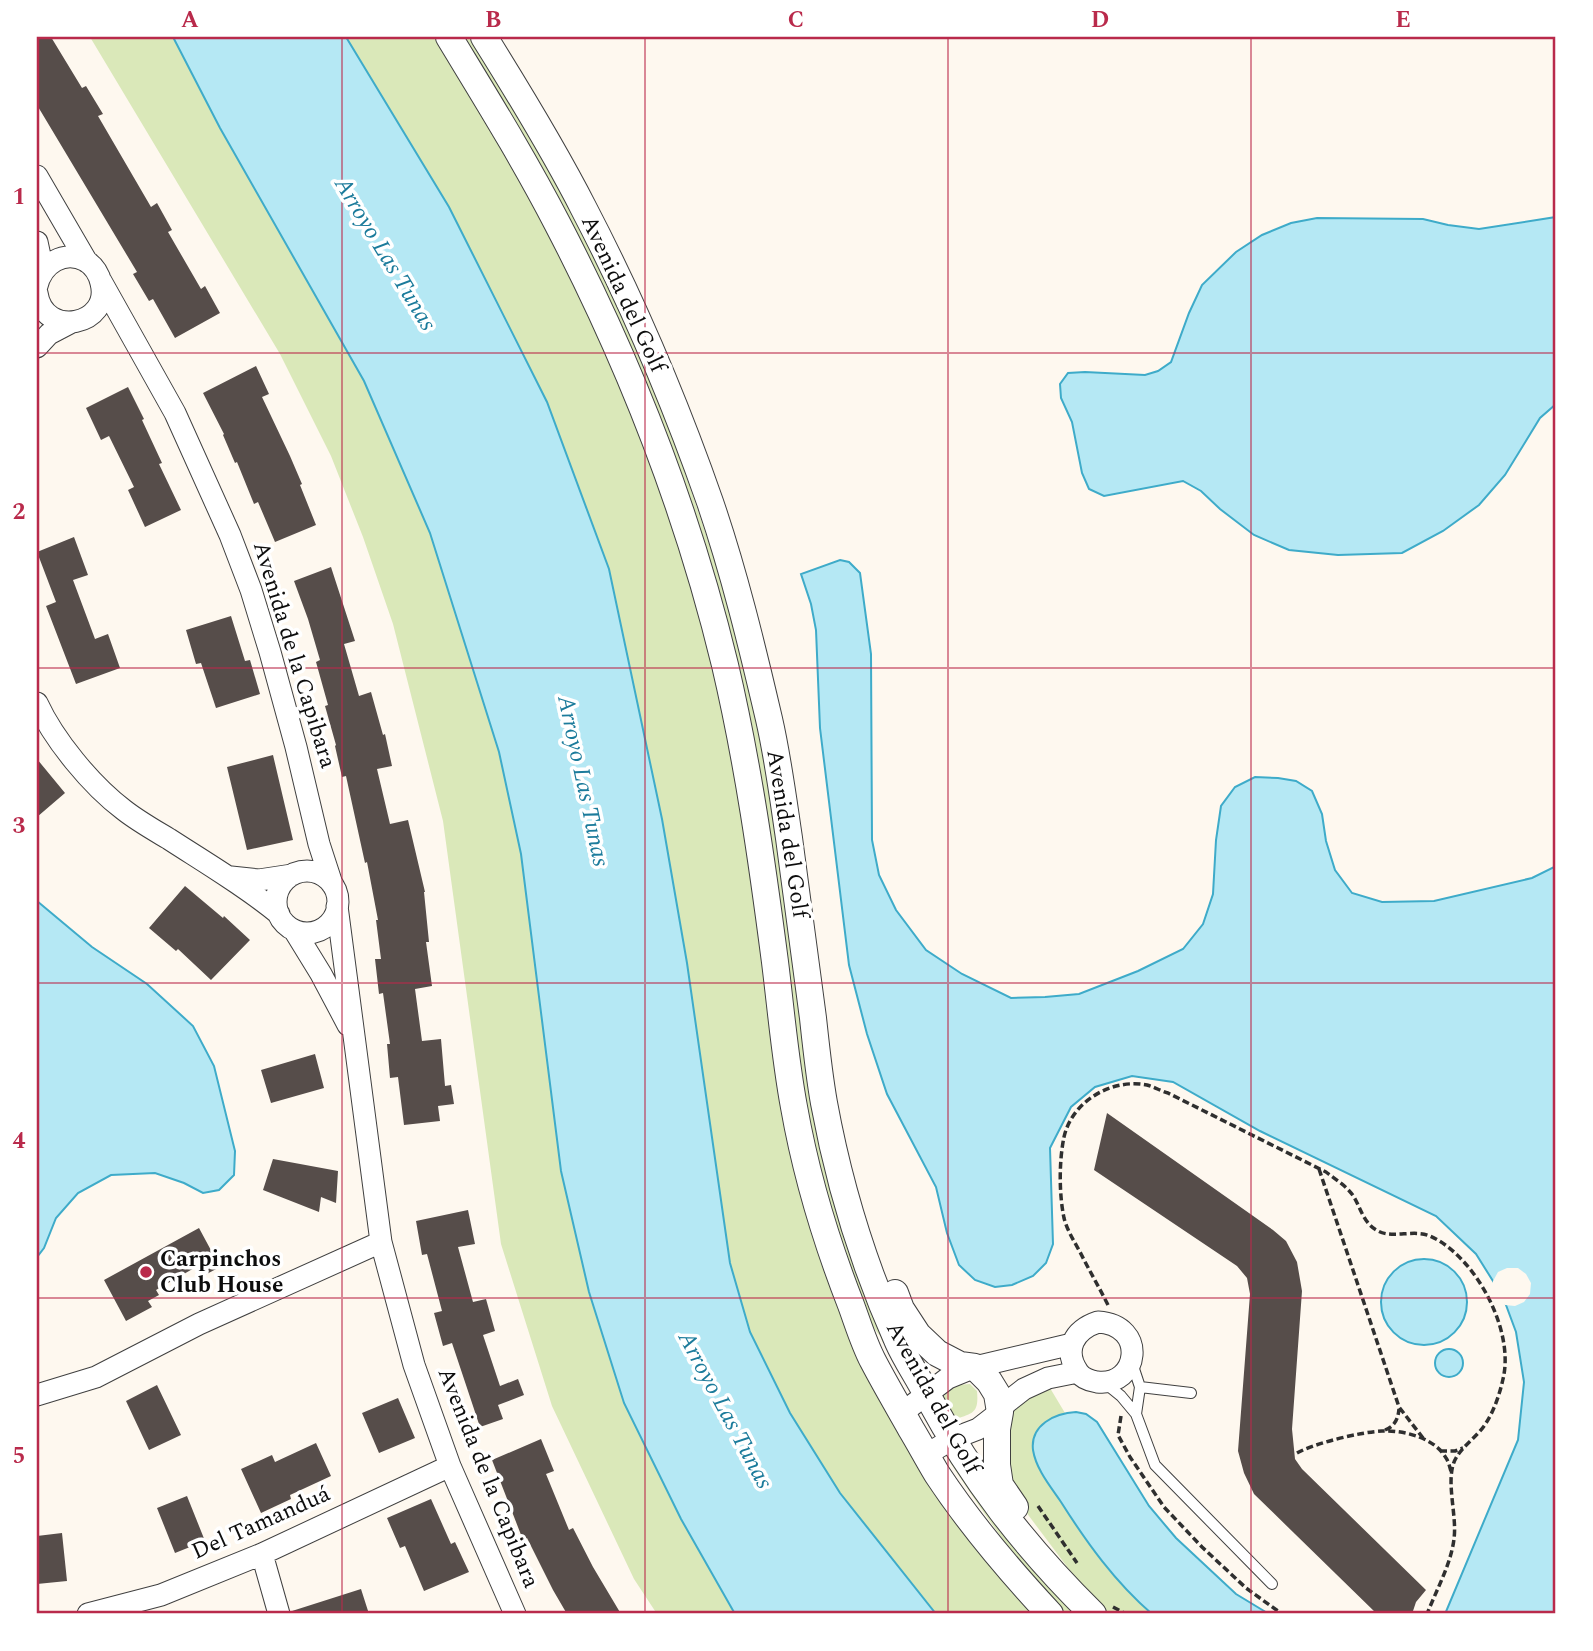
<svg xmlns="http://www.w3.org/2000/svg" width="1593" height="1651" font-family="Spectral,serif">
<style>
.green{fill:#dae8b9}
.water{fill:#b5e8f4;stroke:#3eabc9;stroke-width:2}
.pier{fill:#fef8ef}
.building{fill:#564d4a}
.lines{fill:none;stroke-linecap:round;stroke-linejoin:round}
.service-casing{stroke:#404040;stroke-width:12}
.minor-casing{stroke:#404040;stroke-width:23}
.tertiary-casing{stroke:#404040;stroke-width:28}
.path{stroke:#2f2f2f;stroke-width:3.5;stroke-dasharray:7 3.5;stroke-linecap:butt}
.service{stroke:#fff;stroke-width:10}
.minor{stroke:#fff;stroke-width:21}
.tertiary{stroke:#fff;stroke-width:26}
.grid{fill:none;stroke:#b92a4b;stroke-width:2;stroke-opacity:0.55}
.poi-dot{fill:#b92a4b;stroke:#fff;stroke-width:2.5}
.labels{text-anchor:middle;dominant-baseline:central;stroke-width:7;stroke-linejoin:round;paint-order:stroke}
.street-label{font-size:23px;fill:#0d0d0d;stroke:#fff}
.poi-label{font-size:23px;font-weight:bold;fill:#0d0d0d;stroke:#fff;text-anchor:start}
.water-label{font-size:24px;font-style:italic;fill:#1b7b9b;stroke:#fff}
.neatline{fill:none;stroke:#b92a4b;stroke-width:2.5}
.grid-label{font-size:23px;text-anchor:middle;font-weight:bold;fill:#b92a4b}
</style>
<rect width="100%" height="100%" fill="#fef8ef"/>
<path class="green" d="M 90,37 L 173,37 L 220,128 L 364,381 L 430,533 L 499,752 L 521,854 L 561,1171 L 589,1292 L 624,1403 L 681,1519 L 735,1614 L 657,1614 L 634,1579 L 552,1406 L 501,1244 L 443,821 L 393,624 L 363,537 L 331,456 L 280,354 Z
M 344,37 L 435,37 L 508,155 L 619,373 L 690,576 L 734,741 L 810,1221 L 831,1291 L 867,1369 L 1035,1614 L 936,1614 L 840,1493 L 790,1413 L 750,1332 L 730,1263 L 687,963 L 662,819 L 609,569 L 547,402 L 449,207 Z
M 458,37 L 471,37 L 540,150 L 615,296 L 674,440 L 718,570 L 742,657 L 764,759 L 886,1342 L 883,1343 L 880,1336 L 864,1315 L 811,1146 L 710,574 Z
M 970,1384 L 977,1391 C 979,1414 973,1413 953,1420 L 941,1399 L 956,1385 Z
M 1050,1388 L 1065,1413 L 1045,1422 L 1034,1453 L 1044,1476 C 1076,1525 1107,1576 1152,1614 L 1107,1614 L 1092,1600 L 1014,1496 L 1003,1422 L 1022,1396 Z
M 949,1455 L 1077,1614 L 1064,1614 C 1019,1566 982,1511 946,1456 Z"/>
<path class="water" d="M 173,37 L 346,37 L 449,207 L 547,402 L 609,569 L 662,819 L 687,963 L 730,1263 L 750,1332 L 790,1413 L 840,1493 L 936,1614 L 735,1614 L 681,1519 L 624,1403 L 589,1292 L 561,1171 L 521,854 L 499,752 L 430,533 L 364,381 L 220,128 Z
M 1556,217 L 1556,404 L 1540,418 L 1505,475 L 1479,505 L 1443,531 L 1402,553 L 1338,555 L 1289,550 L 1254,535 L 1220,509 L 1201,491 L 1183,481 L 1104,496 L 1089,489 L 1082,473 L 1072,422 L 1061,398 L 1060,384 L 1068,373 L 1085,372 L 1145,375 L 1158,371 L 1171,362 L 1189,313 L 1202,285 L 1236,252 L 1262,235 L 1291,223 L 1317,218 L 1423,219 L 1448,225 L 1479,229 Z
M 840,560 L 849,562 L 860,573 L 871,654 L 872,840 L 879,875 L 896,910 L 926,950 L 962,974 L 1011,998 L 1045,997 L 1079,994 L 1138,971 L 1183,949 L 1203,924 L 1213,894 L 1216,840 L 1221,806 L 1235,787 L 1255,777 L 1278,778 L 1296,781 L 1312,791 L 1322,814 L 1326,841 L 1335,870 L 1352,893 L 1382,902 L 1434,901 L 1532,878 L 1556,866 L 1556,1614 L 1445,1614 L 1518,1440 L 1524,1382 L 1516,1332 L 1503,1297 L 1476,1254 L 1436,1216 L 1260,1131 L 1173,1082 L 1132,1076 L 1095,1087 L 1071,1107 L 1050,1148 L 1053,1244 L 1046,1263 L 1033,1276 L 1012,1285 L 995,1287 L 975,1280 L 959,1265 L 947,1233 L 936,1187 L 887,1094 L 867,1034 L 849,965 L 820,728 L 816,630 L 811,604 L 801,574 Z
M 37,901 L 92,947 L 147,984 L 193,1026 L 214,1066 L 235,1151 L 234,1175 L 219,1190 L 203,1193 L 184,1183 L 155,1173 L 111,1175 L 78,1193 L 56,1218 L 44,1248 L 37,1257 Z
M1381 1302a43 43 0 1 1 86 0a43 43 0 1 1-86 0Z
M1435 1363a14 14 0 1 1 28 0a14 14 0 1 1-28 0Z
M 1076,1412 L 1086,1414 L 1097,1422 L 1149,1506 L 1176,1538 L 1236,1594 L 1269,1614 L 1152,1614 C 1115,1582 1087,1543 1061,1502 C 1050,1486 1036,1469 1033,1450 C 1030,1425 1055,1413 1076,1412 Z"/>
<path class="pier" d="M 1507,1268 L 1518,1268 L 1526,1274 L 1531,1283 L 1530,1294 L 1524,1302 L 1515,1306 L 1505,1305 L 1502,1303 L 1492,1286 L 1493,1281 L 1498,1272 Z"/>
<path class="building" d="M 37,37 L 51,37 L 82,88 L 86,86 L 103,114 L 98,116 L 151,207 L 157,203 L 172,230 L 168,232 L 201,289 L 205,286 L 220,313 L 175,338 L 153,299 L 149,301 L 133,274 L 137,272 L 37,105 Z
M 256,366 L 269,394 L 262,397 L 290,456 L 302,484 L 300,485 L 316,525 L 275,542 L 258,502 L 254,504 L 237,462 L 235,463 L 223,435 L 224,434 L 203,393 Z
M 128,387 L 144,419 L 142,420 L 162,463 L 159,464 L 181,510 L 145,527 L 128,490 L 134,487 L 109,436 L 101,440 L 86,408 Z
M 74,537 L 88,575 L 73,580 L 95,639 L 108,634 L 120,668 L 76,684 L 46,606 L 56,602 L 37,552 Z
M 331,567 L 355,641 L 344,644 L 359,696 L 371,692 L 383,735 L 385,734 L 392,766 L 377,769 L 390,824 L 408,820 L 425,892 L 424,892 L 429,942 L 426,942 L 432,986 L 415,989 L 422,1041 L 441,1039 L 445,1086 L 451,1085 L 454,1104 L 438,1106 L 440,1121 L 404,1125 L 398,1077 L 390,1078 L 387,1044 L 390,1044 L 383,993 L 379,994 L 375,959 L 381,959 L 376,920 L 378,920 L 367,862 L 365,863 L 346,776 L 342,777 L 335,746 L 336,745 L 325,706 L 328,705 L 316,662 L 320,660 L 308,619 L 294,581 Z
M 231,616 L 245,661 L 250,660 L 260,694 L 216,708 L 201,663 L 196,664 L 186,630 Z
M 273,755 L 293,840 L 247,850 L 227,767 Z
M 37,759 L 65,793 L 37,817 Z
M 185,886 L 223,918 L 224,916 L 250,940 L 211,980 L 178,949 L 176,951 L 149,928 Z
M 315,1054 L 324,1088 L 271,1103 L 261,1070 Z
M 1107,1113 L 1273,1230 L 1286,1241 L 1297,1262 L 1302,1291 L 1292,1429 L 1295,1459 L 1302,1469 L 1426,1590 L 1416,1602 L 1412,1614 L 1377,1614 L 1254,1494 L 1244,1473 L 1238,1451 L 1250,1294 L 1247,1278 L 1237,1266 L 1094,1170 Z
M 273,1159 L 338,1171 L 336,1203 L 321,1197 L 319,1212 L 263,1190 Z
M 468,1210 L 475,1244 L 458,1247 L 473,1302 L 486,1299 L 495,1331 L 483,1335 L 500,1386 L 518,1379 L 524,1395 L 498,1405 L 503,1419 L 480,1427 L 452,1343 L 443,1346 L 434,1313 L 442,1311 L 427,1254 L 422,1255 L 416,1221 Z
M 199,1228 L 220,1267 L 201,1277 L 196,1267 L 156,1290 L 159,1295 L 148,1301 L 152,1307 L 126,1321 L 104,1280 Z
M 157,1385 L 181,1435 L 149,1450 L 126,1401 Z
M 398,1398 L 415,1438 L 379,1453 L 362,1413 Z
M 541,1439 L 554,1471 L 546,1474 L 569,1530 L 573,1528 L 593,1567 L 621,1614 L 567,1614 L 553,1590 L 527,1538 L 523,1540 L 492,1460 Z
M 316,1443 L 331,1476 L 290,1495 L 291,1499 L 261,1513 L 241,1469 L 272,1455 L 275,1462 Z
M 187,1496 L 205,1541 L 175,1553 L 157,1508 Z
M 431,1499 L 451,1544 L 455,1542 L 469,1572 L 424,1591 L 405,1546 L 400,1548 L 387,1518 Z
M 62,1533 L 67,1581 L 37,1584 L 37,1536 Z
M 361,1589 L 369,1614 L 293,1614 L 292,1611 Z"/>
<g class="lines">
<g class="service-casing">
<path id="service" d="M 1132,1363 L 1140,1387 L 1136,1414
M 1105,1383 L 1121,1396 L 1136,1414 L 1155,1465 L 1272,1584
M 1140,1387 L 1191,1393"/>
</g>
<g class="minor-casing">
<path id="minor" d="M 37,176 L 87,262
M 37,242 L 43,270
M 101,281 L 175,413 L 230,535 L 251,590 L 270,652 L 296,747 L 319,844 L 332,884
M 37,286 C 42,264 64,249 86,261 C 94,266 99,274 101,283 C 112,325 44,340 37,293
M 37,347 L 49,334 L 70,323
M 37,703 C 54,740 91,785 124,810 C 138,821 154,830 169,839 C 206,863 245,886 279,914
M276 902a31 31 0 1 1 62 0a31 31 0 1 1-62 0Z
M 231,877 L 259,880 L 292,875
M 337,906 L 381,1242 L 414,1365 L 450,1466 L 515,1614
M 294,930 L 321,974 L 348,1025
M 1098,1322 C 1148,1325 1139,1387 1097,1382 C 1091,1381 1082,1378 1078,1372 C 1063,1350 1074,1330 1098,1322 Z
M 37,1395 L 96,1377 L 199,1324 L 381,1242
M 902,1413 L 948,1378 L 975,1367 L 1072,1344
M 926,1455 L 952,1439 L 978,1429 L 1000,1412 L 1006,1403 L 1024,1389 L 1048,1378 L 1078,1372
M 262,1554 L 279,1614
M 88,1614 L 161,1595 L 262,1554 L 450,1466"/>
</g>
<g class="tertiary-casing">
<path id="tertiary" d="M 449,37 C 486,98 524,159 557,223 C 630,363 688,512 725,665 C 748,763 762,862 775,962 C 781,1010 785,1059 794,1107 C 806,1175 826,1241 851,1305 C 858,1324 864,1344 873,1361 C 885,1384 898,1406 911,1429 C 920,1444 928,1459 937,1474 C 970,1524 1009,1570 1050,1614
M 484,37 C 519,93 554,150 584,209 C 633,303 675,402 710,502 C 734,572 752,646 769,719 C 778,758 783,798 789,838 C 797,898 805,958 813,1018 C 816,1046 819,1075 824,1103 C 839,1185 864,1266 898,1342 C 906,1360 918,1377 927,1395 C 973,1480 1025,1547 1093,1614
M 895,1293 L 901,1309 L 918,1335 L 937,1353 L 960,1365 L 975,1367 L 989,1381 L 997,1394 L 1000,1412 L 997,1429 L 997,1465 L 1000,1485 L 1015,1507"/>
</g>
<path class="path" d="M 1319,1169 L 1399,1407 L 1423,1438
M 1108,1305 C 1099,1287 1089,1270 1080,1252 C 1074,1241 1067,1230 1064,1218 C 1059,1194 1059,1161 1064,1137 C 1072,1101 1112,1078 1147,1085 C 1154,1087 1161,1091 1168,1093 L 1326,1172 C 1336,1180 1347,1186 1354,1197 C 1361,1209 1364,1224 1378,1231 C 1393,1239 1413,1229 1430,1236 C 1475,1256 1515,1330 1503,1379 C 1500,1393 1494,1411 1486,1423 C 1477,1438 1458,1448 1453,1465 C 1447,1486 1457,1517 1454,1539 C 1451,1564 1436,1591 1427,1614
M 1121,1416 L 1118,1435 L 1130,1457 L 1164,1507 L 1202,1547 L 1246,1588 L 1282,1614
M 1385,1430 C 1395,1426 1398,1419 1399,1409
M 1440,1451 L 1455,1451 L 1463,1448
M 1297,1453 C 1315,1443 1361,1432 1382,1431 C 1404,1430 1435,1438 1446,1458 C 1449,1462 1450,1469 1452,1474
M 1038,1506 L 1077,1563
M 1113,1607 L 1126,1614"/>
<use href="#service" class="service"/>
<use href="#minor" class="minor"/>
<use href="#tertiary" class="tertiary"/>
</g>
<path class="grid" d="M 342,37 L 342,1614M 645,37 L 645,1614M 948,37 L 948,1614M 1251,37 L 1251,1614M 37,353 L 1556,353M 37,668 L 1556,668M 37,983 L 1556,983M 37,1298 L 1556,1298"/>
<circle class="poi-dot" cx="146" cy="1272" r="7"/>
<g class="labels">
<g class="street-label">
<text transform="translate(623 294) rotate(65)">Avenida del Golf</text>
<text transform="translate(294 655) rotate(73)">Avenida de la Capibara</text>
<text transform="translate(787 834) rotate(81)">Avenida del Golf</text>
<text transform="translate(933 1398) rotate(61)">Avenida del Golf</text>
<text transform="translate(488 1478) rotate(68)">Avenida de la Capibara</text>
<text transform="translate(261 1523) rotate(-24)">Del Tamanduá</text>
</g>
<g class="poi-label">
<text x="160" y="1259">Carpinchos<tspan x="160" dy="26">Club House</tspan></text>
</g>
<g class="water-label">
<text transform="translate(385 254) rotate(59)">Arroyo Las Tunas</text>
<text transform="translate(583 781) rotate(78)">Arroyo Las Tunas</text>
<text transform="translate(725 1410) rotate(62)">Arroyo Las Tunas</text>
</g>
</g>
<rect width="1593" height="1651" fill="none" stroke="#ffffff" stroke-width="77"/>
<rect x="38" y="38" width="1516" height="1574" class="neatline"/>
<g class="grid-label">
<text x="190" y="27">A</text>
<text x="493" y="27">B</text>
<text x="796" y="27">C</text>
<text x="1100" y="27">D</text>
<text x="1403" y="27">E</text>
<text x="19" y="204">1</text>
<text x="19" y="519">2</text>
<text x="19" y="833">3</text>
<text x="19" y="1148">4</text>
<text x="19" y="1463">5</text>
</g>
</svg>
